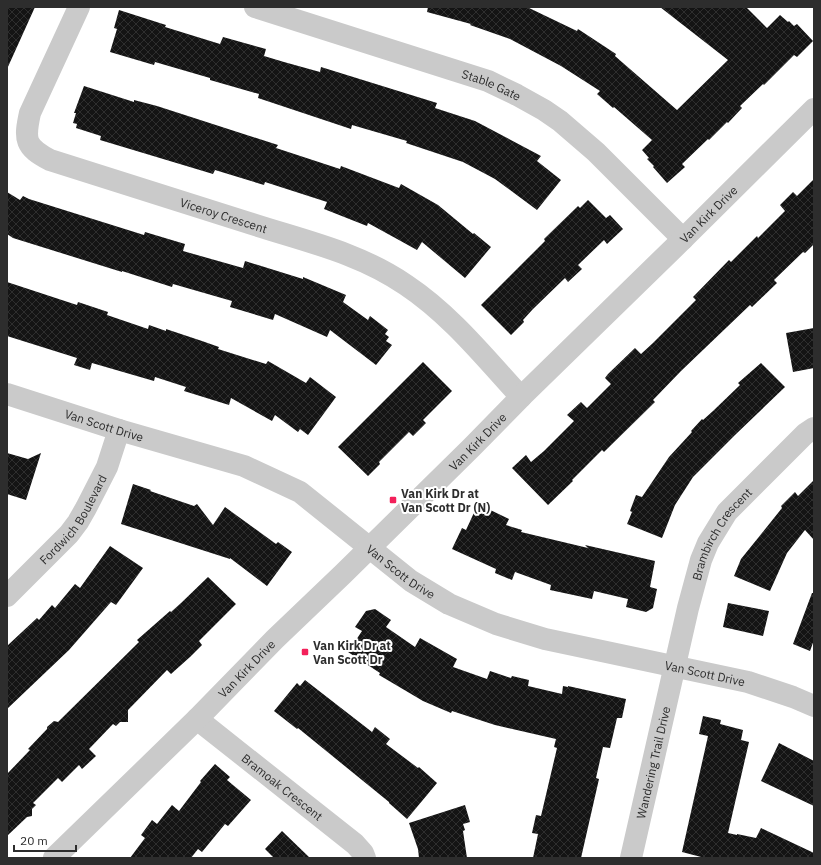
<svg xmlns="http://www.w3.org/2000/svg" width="821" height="865" font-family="'IBM Plex Sans',sans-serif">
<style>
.building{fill:url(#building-cross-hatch)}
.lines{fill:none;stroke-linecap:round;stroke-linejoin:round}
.minor{stroke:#cacaca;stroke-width:22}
.poi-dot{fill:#f3205a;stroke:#fff;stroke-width:1.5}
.labels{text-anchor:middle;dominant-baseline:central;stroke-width:4;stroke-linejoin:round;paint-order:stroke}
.street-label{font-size:12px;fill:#2d2d2d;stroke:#fff}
.poi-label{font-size:12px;font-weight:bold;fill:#2d2d2d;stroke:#fff;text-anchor:start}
</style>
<defs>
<pattern id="building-cross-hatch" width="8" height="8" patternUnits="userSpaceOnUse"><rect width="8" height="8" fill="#141414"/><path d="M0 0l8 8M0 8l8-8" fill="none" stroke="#2e2e2e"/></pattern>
</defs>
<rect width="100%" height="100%" fill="#fff"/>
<path class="building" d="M 7,7 L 35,7 L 7,69 Z
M 428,7 L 527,7 L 577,31 L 578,29 L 616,54 L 615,56 L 677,110 L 728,60 L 660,7 L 746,7 L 767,28 L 780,15 L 788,22 L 789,21 L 794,26 L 797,24 L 813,41 L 797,57 L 794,55 L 764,85 L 763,84 L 740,106 L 742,108 L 728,123 L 727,122 L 709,140 L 708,139 L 682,164 L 685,167 L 667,183 L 653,167 L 654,166 L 647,159 L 649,158 L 642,150 L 652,140 L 614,107 L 613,108 L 597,94 L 600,91 L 561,66 L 510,39 L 470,25 L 471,24 L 427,12 Z
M 119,10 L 166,25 L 165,27 L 220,44 L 223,37 L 266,49 L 264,56 L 284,62 L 320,72 L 321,67 L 437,103 L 435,108 L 475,121 L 541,156 L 537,161 L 561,180 L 537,210 L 495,179 L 463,162 L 406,143 L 407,141 L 352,125 L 351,129 L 258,98 L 259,94 L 210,80 L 210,78 L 155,62 L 154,65 L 110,52 L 117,29 L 114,28 Z
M 84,86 L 134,102 L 134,100 L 157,106 L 278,145 L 276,148 L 340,169 L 341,166 L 399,188 L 401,184 L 438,205 L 473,234 L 474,233 L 491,247 L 465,278 L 422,242 L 417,250 L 368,223 L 367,226 L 324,209 L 327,202 L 265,182 L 264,185 L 215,170 L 213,174 L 100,140 L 101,136 L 76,128 L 77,124 L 73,123 L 76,113 L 74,113 Z
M 814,179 L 814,244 L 805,253 L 803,252 L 774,280 L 777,283 L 752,307 L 750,305 L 681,371 L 653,400 L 655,402 L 604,452 L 602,450 L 572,480 L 573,481 L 548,505 L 512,468 L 526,455 L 531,462 L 544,451 L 574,421 L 567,415 L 581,402 L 587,408 L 611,384 L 605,378 L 608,374 L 635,348 L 641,354 L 653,343 L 696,300 L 693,297 L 729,260 L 731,262 L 757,236 L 758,238 L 785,211 L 780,205 L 793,192 L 797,196 Z
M 7,192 L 20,200 L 23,196 L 29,199 L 144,235 L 145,232 L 185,244 L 183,251 L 243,268 L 245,261 L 303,279 L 303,277 L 346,295 L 343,302 L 368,320 L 370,316 L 388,330 L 385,334 L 389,337 L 386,341 L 392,345 L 376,365 L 330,330 L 327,337 L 275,314 L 273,320 L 230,307 L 232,301 L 173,284 L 172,287 L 122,271 L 122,272 L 13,238 L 7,234 Z
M 588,200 L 606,218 L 610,215 L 623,229 L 607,244 L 604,240 L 578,265 L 582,269 L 568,282 L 565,278 L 533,309 L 523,320 L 524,322 L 511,335 L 481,305 L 545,241 L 544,239 L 578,206 L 580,208 Z
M 7,282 L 77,305 L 78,302 L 108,312 L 107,315 L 148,329 L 149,325 L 166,331 L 166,329 L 202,341 L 219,347 L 218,349 L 266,364 L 268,361 L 306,383 L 310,377 L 336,397 L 308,435 L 300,429 L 298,432 L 275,415 L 272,421 L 231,398 L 229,405 L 184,391 L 186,387 L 155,377 L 154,381 L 92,363 L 90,370 L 74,365 L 77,358 L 7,336 Z
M 814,328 L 814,368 L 793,372 L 786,333 Z
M 423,362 L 452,391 L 423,420 L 426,423 L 413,436 L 409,432 L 379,462 L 380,464 L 368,476 L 338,447 Z
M 761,363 L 785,387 L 735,435 L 693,477 L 675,505 L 662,538 L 627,524 L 632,512 L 630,511 L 636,495 L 642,497 L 669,457 L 692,432 L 691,431 L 702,419 L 703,420 L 713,411 L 740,385 L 738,383 Z
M 7,453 L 28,459 L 41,453 L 26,500 L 7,494 Z
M 814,480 L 814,540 L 805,530 L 787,553 L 770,591 L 734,576 L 741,559 L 782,508 L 781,506 L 795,492 L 798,496 Z
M 133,484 L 151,490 L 150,491 L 194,506 L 197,504 L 213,525 L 225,507 L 276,544 L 278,542 L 292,552 L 267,586 L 230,558 L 230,559 L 121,524 Z
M 478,504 L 509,519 L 506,525 L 522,530 L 521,532 L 588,548 L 585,545 L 655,561 L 650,587 L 657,589 L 653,608 L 646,612 L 626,607 L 628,599 L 594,591 L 592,599 L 550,590 L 551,585 L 515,572 L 512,580 L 495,573 L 496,569 L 452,549 L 462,528 L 466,530 Z
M 110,546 L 143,568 L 116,605 L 111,602 L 69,650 L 7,709 L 7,646 L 37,618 L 39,620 L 52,605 L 55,608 L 75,584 L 80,588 Z
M 208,577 L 236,604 L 199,641 L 202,645 L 190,657 L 171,674 L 167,670 L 128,710 L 128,722 L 120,722 L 116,726 L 113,724 L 89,749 L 96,756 L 82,769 L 79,765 L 62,782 L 58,778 L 33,803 L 36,805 L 32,809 L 32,816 L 27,817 L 7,836 L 7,774 L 30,750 L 28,749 L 47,729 L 47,727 L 54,721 L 58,722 L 139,642 L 137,640 L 170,611 L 171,612 L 181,603 Z
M 812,593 L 814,593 L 814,640 L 810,651 L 793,644 Z
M 728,603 L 769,611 L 763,636 L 723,627 Z
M 375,609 L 391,620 L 386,627 L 415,647 L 420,638 L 457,659 L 453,667 L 487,679 L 490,671 L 511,678 L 512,676 L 529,680 L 528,686 L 562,694 L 563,686 L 568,687 L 568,686 L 626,699 L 622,718 L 617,718 L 610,748 L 603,747 L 596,778 L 599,779 L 581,858 L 533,858 L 538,834 L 532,833 L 536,815 L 541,816 L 557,748 L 554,747 L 556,739 L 495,725 L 452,711 L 451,713 L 423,701 L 379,675 L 380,673 L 348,652 L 362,631 L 355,627 L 366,611 Z
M 305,680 L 372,732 L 375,727 L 390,739 L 386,744 L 418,768 L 419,767 L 437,783 L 407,819 L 389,803 L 389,802 L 298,728 L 297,729 L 274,711 L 297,683 L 300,686 Z
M 703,716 L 721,720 L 720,724 L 743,730 L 741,740 L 749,742 L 728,833 L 737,835 L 737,834 L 756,838 L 761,828 L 814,853 L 814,858 L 705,858 L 682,852 L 708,736 L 699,734 Z
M 779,743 L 814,761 L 814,806 L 761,781 Z
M 215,764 L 230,777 L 227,780 L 251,800 L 228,826 L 225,824 L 202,852 L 198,849 L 191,858 L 130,858 L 145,838 L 141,835 L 152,820 L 157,824 L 172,805 L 179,811 L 201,782 L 200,781 Z
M 465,805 L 470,822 L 463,824 L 465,830 L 463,831 L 467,858 L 419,858 L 418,849 L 409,823 Z
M 282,831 L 310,858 L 274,858 L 265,849 Z"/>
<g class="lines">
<g class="minor">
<path id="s1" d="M 79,7 L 30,113 C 24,140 25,147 50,160 C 116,181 183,202 249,223 C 304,241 358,252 406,285 C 451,315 485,358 521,397"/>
<path id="s2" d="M 255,7 L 488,81 L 517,95 L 544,110 L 560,121 L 596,152 L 683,239"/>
<path id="s3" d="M 7,394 L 119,430 L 244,466 L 300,492 L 411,581 L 449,604 L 496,624 L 545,639 L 748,682 L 793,697 L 814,706"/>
<path id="s4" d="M 7,596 L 69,534 L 78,522 L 86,508 L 107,467 L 119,430"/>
<path id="s5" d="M 197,719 L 355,844 L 363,853 L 365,858"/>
<path id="s6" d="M 54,858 L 197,719 L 275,639 L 343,574 L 471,448 L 521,397 L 683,239 L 814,109"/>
<path id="s7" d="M 631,858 L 688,608 L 701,560 L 708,543 L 727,512 L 805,434 L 814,428"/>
</g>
</g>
<g class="poi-dot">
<rect x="389" y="496" width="8" height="8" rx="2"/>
<rect x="301" y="648" width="8" height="8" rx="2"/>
</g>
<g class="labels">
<g class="street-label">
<text stroke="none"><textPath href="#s2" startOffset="249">Stable Gate</textPath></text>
<text stroke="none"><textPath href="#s6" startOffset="918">Van Kirk Drive</textPath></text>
<text stroke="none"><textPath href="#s1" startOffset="357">Viceroy Crescent</textPath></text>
<text stroke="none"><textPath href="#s3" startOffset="102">Van Scott Drive</textPath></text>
<text stroke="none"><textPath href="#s6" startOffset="594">Van Kirk Drive</textPath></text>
<text stroke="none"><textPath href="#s4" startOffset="102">Fordwich Boulevard</textPath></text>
<text stroke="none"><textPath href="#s7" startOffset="339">Brambirch Crescent</textPath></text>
<text stroke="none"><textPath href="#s3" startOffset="438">Van Scott Drive</textPath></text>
<text stroke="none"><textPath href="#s6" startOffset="270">Van Kirk Drive</textPath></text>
<text stroke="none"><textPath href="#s3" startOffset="762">Van Scott Drive</textPath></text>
<text stroke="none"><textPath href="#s7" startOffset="98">Wandering Trail Drive</textPath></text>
<text stroke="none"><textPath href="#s5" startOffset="109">Bramoak Crescent</textPath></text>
</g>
<g class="poi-label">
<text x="401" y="493">Van Kirk Dr at<tspan x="401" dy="14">Van Scott Dr (N)</tspan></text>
<text x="313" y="645">Van Kirk Dr at<tspan x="313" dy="14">Van Scott Dr</tspan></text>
</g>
</g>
<rect width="821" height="865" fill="none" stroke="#2d2d2d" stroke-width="16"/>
<path d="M14 845v6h62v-6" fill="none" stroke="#2d2d2d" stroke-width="2"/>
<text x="20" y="845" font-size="12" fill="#2d2d2d" stroke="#ffffff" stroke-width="3" paint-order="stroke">20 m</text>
</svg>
